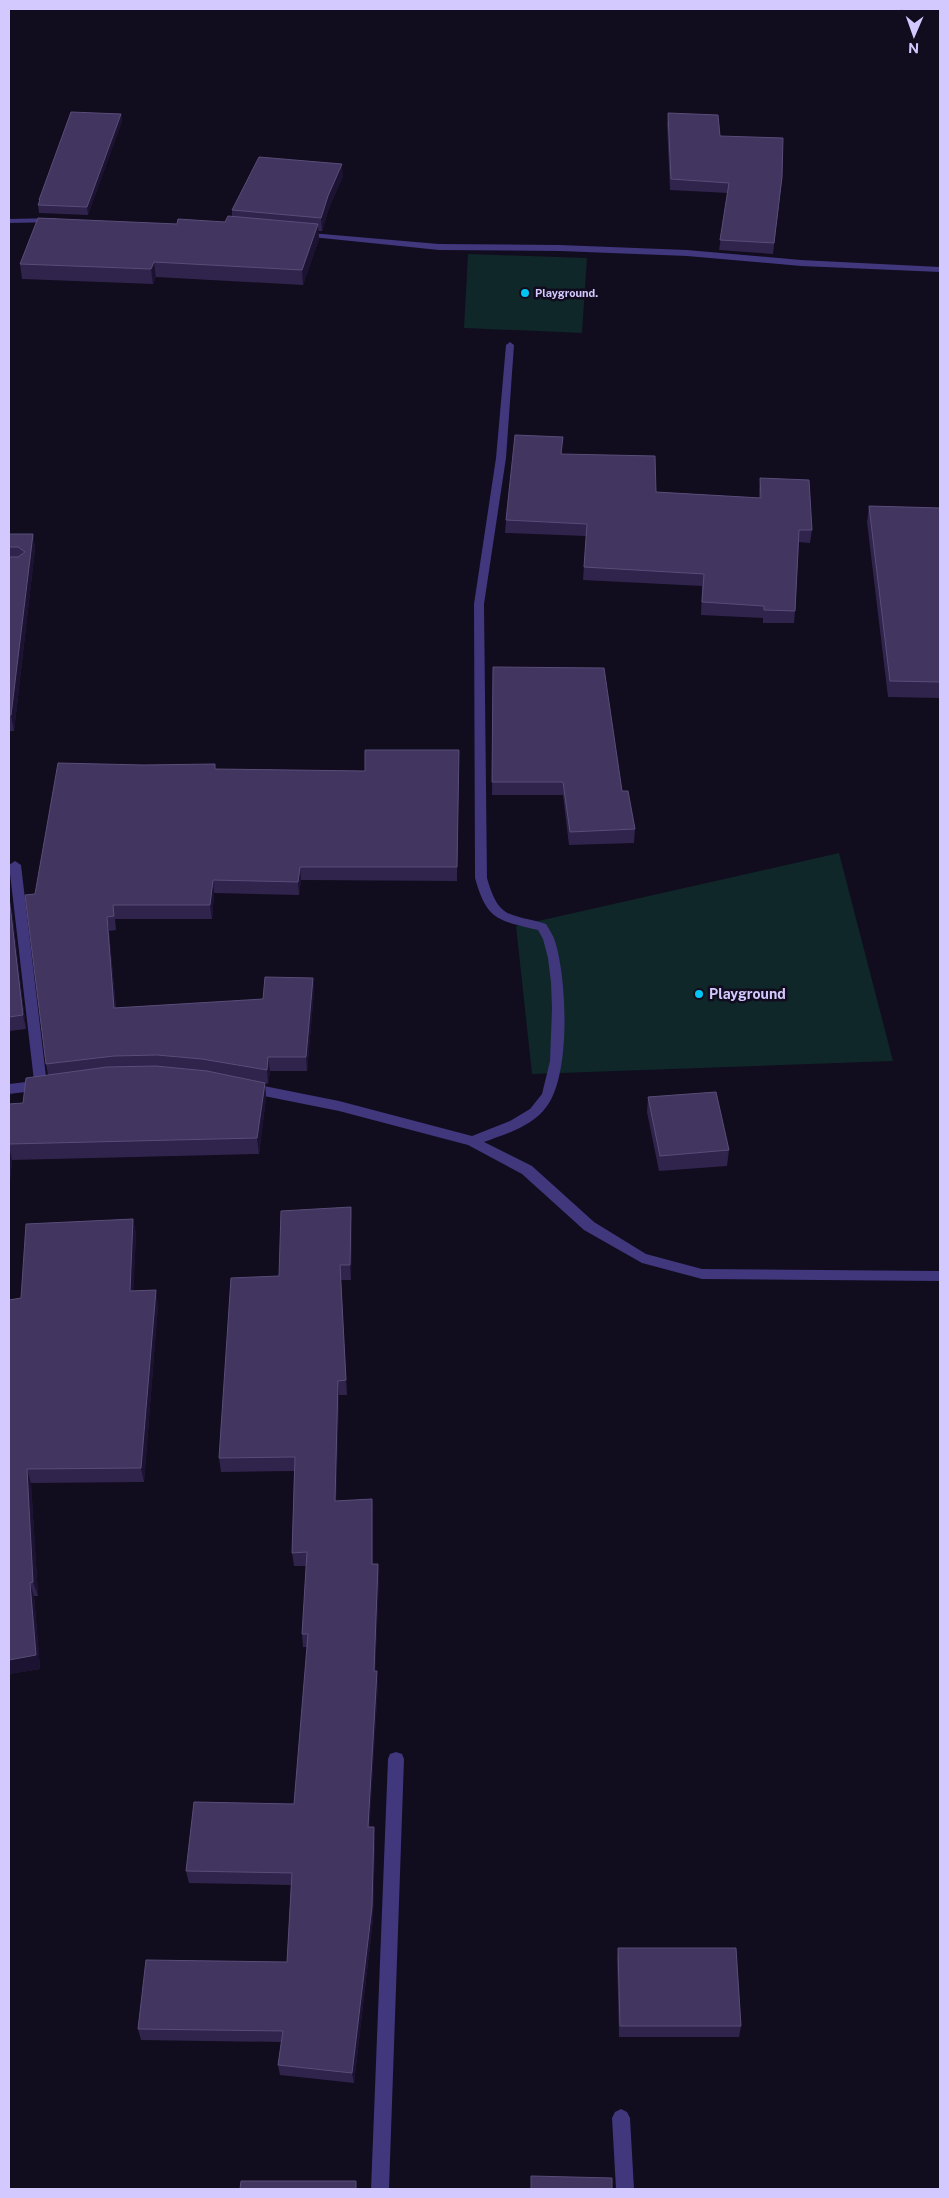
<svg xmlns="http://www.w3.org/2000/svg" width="949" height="2198" font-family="'Public Sans',sans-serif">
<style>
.green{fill:#0f2728}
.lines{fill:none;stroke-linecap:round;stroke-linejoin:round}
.minor{fill:#40377d;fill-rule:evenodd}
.wall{fill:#30244c}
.shaded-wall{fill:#1c1332}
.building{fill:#423660;stroke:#594d79}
.poi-dot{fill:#01c5f3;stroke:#110c1e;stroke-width:2}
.labels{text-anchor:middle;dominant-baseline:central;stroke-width:5;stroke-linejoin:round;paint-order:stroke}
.far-poi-label{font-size:11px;font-weight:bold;fill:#d4c9ff;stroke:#110c1e;text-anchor:start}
.poi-label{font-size:14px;font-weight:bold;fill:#d4c9ff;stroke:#110c1e;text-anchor:start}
</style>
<rect width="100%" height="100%" fill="#110c1e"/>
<path class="green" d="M 468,254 L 587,258 L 582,333 L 464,328 Z
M 839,853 L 893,1061 L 532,1074 L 516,926 Z"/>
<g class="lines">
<path class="minor" d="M 55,218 L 59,220 L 58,222 L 9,223 L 9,219 Z
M 299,232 L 439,244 L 560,245 L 687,250 L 801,260 L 940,267 L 940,272 L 801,266 L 687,256 L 560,251 L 439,250 L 302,236 L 298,234 Z
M 510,342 L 514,345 L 506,458 L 484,604 L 487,878 C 499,920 509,913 546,924 C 549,929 553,935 555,941 C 567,979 571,1074 547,1106 C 533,1126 506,1134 484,1142 L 532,1166 L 594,1222 L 646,1254 L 702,1269 L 940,1271 L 940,1281 L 702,1279 L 642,1263 L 584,1230 L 522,1174 L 468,1145 L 339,1111 L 249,1093 L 245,1091 L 243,1088 L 245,1085 L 249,1083 L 339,1101 L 472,1136 L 510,1121 L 530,1109 L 542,1094 L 550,1061 L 552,1009 L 551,982 L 548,958 L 543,939 L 538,930 C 498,920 487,921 475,878 L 474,604 L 496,458 L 506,345 Z
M 15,861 L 21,865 L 47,1085 L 45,1088 L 41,1090 L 9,1094 L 9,1084 L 34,1081 L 9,865 Z
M 396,1752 L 402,1754 L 404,1759 L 389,2189 L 371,2189 L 388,1759 L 390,1754 Z
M 621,2109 L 627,2112 L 630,2118 L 634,2189 L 616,2189 L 612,2118 L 615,2112 Z"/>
</g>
<path class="wall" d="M 668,113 L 720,136 L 782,177 L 773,254 L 719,250 L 728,193 L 670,190 L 667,124 Z
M 121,114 L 122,121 L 88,215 L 39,213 L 38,205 L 39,203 L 39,200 Z
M 343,176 L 329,208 L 322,231 L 318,231 L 319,239 L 303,285 L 156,277 L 153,284 L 22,279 L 20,264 L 177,224 L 225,222 L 232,216 L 232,210 Z
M 562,454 L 656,492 L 759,498 L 759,490 L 760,478 L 812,530 L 810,543 L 799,542 L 795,611 L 794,623 L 763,623 L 763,618 L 701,615 L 702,586 L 583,580 L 586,536 L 505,533 L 506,520 Z
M 869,506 L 940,508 L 940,698 L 888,697 L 867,522 Z
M 9,534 L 33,534 L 35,549 L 14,731 L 9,731 Z
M 493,667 L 622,791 L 635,829 L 634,843 L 569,845 L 563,795 L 492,795 Z
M 459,750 L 457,881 L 301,880 L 299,895 L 214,893 L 212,919 L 115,919 L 116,930 L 109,931 L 116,1008 L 263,999 L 313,978 L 314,991 L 307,1071 L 270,1071 L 268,1084 L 265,1083 L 266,1098 L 259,1154 L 12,1160 L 9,1191 L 9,1104 L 23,1103 L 48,1075 L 46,1064 L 35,894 L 216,769 L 365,771 Z
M 9,897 L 12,911 L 26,1029 L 9,1031 Z
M 648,1097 L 729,1150 L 727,1166 L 659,1171 L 647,1112 Z
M 351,1207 L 352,1222 L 351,1280 L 341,1280 L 347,1395 L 339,1395 L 336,1501 L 372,1499 L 373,1513 L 373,1564 L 378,1564 L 379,1577 L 375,1671 L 378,1684 L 369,1827 L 375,1839 L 373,1919 L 354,2083 L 280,2075 L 278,2065 L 281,2042 L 141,2040 L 138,2029 L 287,1962 L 291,1885 L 189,1883 L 186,1871 L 294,1804 L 307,1647 L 303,1647 L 302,1634 L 306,1566 L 294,1566 L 292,1553 L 294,1471 L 221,1472 L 219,1458 L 279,1276 Z
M 133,1219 L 136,1234 L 133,1291 L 158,1305 L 144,1482 L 31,1483 L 38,1596 L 34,1596 L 40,1669 L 9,1674 L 9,1300 L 21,1298 Z
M 618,1948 L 741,2026 L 739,2037 L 619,2037 L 617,1959 Z"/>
<path class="shaded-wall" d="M 121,114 L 122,121 L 88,215 L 87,207 Z
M 342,164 L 343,176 L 329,208 L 322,231 L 321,218 L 328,196 Z
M 318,224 L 319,239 L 303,285 L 302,270 Z
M 154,262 L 156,277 L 153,284 L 151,269 Z
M 33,534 L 35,549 L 14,731 L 11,715 Z
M 300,867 L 301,880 L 299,895 L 298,882 Z
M 213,880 L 214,893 L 212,919 L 210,905 Z
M 9,897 L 12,911 L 26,1029 L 23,1015 Z
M 107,917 L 109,931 L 117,1022 L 114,1008 Z
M 313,978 L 314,991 L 307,1071 L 306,1057 Z
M 268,1057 L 270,1071 L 268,1084 L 267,1070 Z
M 265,1083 L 266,1098 L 259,1154 L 257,1138 Z
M 9,1146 L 12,1160 L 9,1191 Z
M 351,1207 L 352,1222 L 351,1280 L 350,1265 Z
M 133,1219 L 136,1234 L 133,1306 L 130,1291 Z
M 156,1290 L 158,1305 L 144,1482 L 141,1468 Z
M 338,1381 L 339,1395 L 336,1514 L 335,1501 Z
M 27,1469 L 31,1483 L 38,1596 L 33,1582 Z
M 372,1499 L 373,1513 L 373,1577 L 372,1564 Z
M 378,1564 L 379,1577 L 375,1684 L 374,1671 Z
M 30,1583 L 34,1596 L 40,1669 L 9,1674 L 9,1660 Z
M 377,1671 L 378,1684 L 369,1839 L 368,1827 Z
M 374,1827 L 375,1839 L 373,1919 L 354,2083 L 352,2073 Z"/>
<path class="building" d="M 71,112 L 121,114 L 87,207 L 38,205 L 40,200 L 39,200 Z
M 668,113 L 718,115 L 720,136 L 783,138 L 782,177 L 774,243 L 720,240 L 729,183 L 671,179 Z
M 259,157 L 342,164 L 328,196 L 321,218 L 232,210 Z
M 228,216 L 318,224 L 302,270 L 154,262 L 151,269 L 20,264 L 38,218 L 177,224 L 178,219 L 225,222 Z
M 515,435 L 563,437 L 561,454 L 655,456 L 656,492 L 761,498 L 760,478 L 809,480 L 812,530 L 799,530 L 795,611 L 764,610 L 764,606 L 702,602 L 704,574 L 584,567 L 587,524 L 506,520 Z
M 869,506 L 940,508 L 940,682 L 890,681 Z
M 9,534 L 33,534 L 11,715 L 9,715 L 9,557 L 18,557 L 25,552 L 18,547 L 9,547 Z
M 493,667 L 604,668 L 622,791 L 628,791 L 635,829 L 570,832 L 563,782 L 492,782 Z
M 365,750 L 459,750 L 457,867 L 300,867 L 298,882 L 213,880 L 210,905 L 113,905 L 114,916 L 107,917 L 114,1008 L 263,999 L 265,977 L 313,978 L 306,1057 L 268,1057 L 267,1070 L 202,1059 L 157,1055 L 114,1056 L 46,1064 L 25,895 L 35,894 L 58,763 L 143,765 L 215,764 L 215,769 L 365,771 Z
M 9,897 L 23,1015 L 9,1017 Z
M 156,1066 L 207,1071 L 265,1083 L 257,1138 L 9,1144 L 9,1104 L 23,1103 L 26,1078 L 107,1067 Z
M 716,1092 L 729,1150 L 660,1156 L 648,1097 Z
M 351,1207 L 350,1265 L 340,1265 L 346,1380 L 338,1381 L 335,1501 L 372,1499 L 372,1564 L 378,1564 L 374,1671 L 377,1671 L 368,1827 L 374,1827 L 372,1907 L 352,2073 L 278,2065 L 283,2031 L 138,2029 L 146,1960 L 287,1962 L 292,1873 L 186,1871 L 194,1802 L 294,1804 L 308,1634 L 302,1634 L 307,1552 L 292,1553 L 295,1457 L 219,1458 L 231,1278 L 279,1276 L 281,1211 Z
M 133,1219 L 130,1291 L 156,1290 L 141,1468 L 27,1469 L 33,1582 L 30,1583 L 36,1655 L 9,1660 L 9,1300 L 21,1298 L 26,1224 Z
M 618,1948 L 736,1948 L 741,2026 L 620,2026 Z
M 531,2176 L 612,2178 L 612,2189 L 531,2189 Z
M 241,2181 L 356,2181 L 356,2189 L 240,2189 Z"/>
<g class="poi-dot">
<circle cx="525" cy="293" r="5"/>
<circle cx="699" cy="994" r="5"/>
</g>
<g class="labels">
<g class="far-poi-label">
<text x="535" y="293">Playground.</text>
</g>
<g class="poi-label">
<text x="709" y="994">Playground</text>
</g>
</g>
<rect width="949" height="2198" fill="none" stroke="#d4c9ff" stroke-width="20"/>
<g transform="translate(914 35) rotate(182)" stroke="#110c1e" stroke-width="4" paint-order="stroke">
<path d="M0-4L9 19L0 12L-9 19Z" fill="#d4c9ff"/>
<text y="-8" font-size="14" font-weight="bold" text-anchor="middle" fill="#d4c9ff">N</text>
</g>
</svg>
